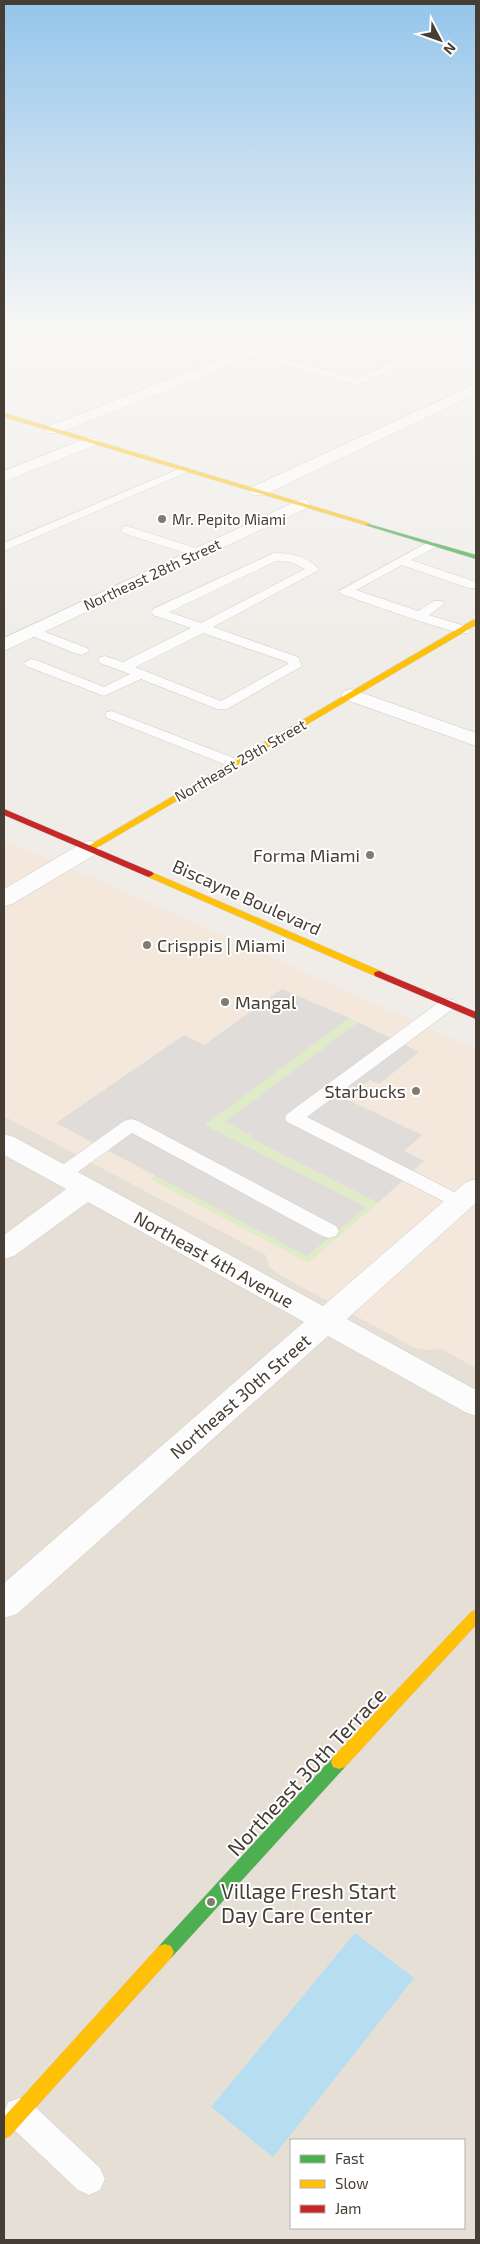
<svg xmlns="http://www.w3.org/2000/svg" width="480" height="2244" font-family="'Exo 2',sans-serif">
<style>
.residential{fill:#e5dfd6;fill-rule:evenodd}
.commercial{fill:#f3e8db}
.green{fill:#e0ebc8}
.parking{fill:#dfdcd9}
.water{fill:#b7def0}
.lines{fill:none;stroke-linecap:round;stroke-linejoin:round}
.lane-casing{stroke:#cdc9c5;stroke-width:1}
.street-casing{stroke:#cdc9c5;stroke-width:1}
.fast-casing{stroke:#d0cac0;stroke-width:1}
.slow-casing{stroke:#d0cac0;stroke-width:1}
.jam-casing{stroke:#d0cac0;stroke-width:1}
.lane{fill:#fdfcfc;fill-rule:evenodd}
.street{fill:#fdfcfc;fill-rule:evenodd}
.fast{fill:#4caf50;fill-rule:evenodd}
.slow{fill:#ffc107;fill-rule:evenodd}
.jam{fill:#c62828;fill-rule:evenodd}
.poi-dot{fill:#827b74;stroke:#fff;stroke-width:2}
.labels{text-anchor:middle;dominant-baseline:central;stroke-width:4;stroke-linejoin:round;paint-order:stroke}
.far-poi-label{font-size:15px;fill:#463e35;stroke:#fff;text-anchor:start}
.far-street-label{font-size:15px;fill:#463e35;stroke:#fff}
.poi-label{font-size:18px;fill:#463e35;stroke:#fff;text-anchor:end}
.street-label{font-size:18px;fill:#463e35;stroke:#fff}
.near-street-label{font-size:21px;fill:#463e35;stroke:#fff}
.near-poi-label{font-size:21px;fill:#463e35;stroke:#fff;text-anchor:start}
</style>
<rect width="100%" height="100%" fill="#f0ede9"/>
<path class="residential" d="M 4,1116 L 266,1255 L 269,1267 L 429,1350 L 440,1348 L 476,1368 L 476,2240 L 4,2240 ZM 291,2140 L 464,2140 L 464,2228 L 291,2228 Z"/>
<path class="commercial" d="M 4,840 L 112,886 L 476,1049 L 476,1368 L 440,1348 L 429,1350 L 415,1348 L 278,1274 L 269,1267 L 266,1255 L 4,1116 Z"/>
<path class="green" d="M 349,1018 L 358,1022 L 225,1122 L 252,1136 L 250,1138 L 378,1203 L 308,1263 L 150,1179 L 156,1175 L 366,1207 L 205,1125 Z"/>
<path class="parking" d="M 282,989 L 349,1018 L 205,1125 L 366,1207 L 307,1256 L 56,1123 L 184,1035 L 204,1045 Z
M 358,1022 L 419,1052 L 379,1084 L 370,1080 L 346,1099 L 422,1135 L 404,1151 L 424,1161 L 378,1203 L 250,1138 L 252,1136 L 225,1122 Z"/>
<path class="water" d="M 355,1933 L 414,1978 L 273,2157 L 211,2107 Z"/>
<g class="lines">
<g class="lane-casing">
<path id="lane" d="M 203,330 L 256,332 L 289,337 L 291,339 L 286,342 L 218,335 Z
M 349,330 L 364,330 L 402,340 L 402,344 L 382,353 L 408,361 L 358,385 L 280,364 L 278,362 L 283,359 L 357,379 L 394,362 L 367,353 L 390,342 Z
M 183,467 L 189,470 L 187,472 L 4,551 L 4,543 Z
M 127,526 L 202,550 L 204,553 L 202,556 L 194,556 L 123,533 L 121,530 L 123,527 Z
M 432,540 L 438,544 L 436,547 L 411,560 L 476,582 L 476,588 L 468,588 L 402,565 L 356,590 L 418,611 L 434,601 L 442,601 L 444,604 L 429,615 L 468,627 L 470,630 L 468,633 C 456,636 360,600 341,594 L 339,591 Z
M 274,553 C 290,553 309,556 319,570 L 213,627 L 298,657 L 302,666 L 227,709 L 217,709 L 141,679 L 104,696 L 26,666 L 24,663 L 31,659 L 36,660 L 104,687 L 130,674 L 100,663 L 98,660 L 100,657 L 105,656 L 123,662 L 191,628 L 153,615 L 152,612 L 153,609 ZM 276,561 L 291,562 L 305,569 L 201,623 L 169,612 ZM 203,633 L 287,662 L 288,664 L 221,701 L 135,667 Z
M 32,627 L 87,648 L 89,651 L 82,655 L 77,654 L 27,634 L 25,631 L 27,628 Z
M 112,711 L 239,760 L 241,763 L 239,766 L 229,766 L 107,718 L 105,715 L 107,712 Z
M 448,999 L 454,1000 L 457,1004 L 454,1008 L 307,1117 L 466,1198 L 469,1203 L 466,1208 L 459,1209 L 287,1122 L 285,1118 L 287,1114 L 442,1000 Z
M 131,1119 L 138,1121 L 336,1226 L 339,1231 L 336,1236 L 329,1238 L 322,1236 L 132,1133 L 68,1179 L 61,1181 L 54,1179 L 51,1175 L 54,1171 L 124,1121 Z
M 19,2098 L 30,2102 L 100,2168 L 105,2179 L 100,2190 L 89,2195 L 78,2190 L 8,2124 L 4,2113 L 8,2102 Z"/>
</g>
<g class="street-casing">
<path id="street" d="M 295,330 L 314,330 L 312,333 L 59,433 L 47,433 L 45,430 L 47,427 Z
M 476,384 L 476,394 L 264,495 L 252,495 L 250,491 L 252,487 Z
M 90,437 L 96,439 L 98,442 L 96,445 L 4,482 L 4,471 Z
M 301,499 L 307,500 L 309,504 L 307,508 L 4,651 L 4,638 Z
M 351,689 L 476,733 L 476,746 L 344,699 L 341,695 L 344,691 Z
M 90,841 L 98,843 L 101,848 L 98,853 L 12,904 L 4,906 L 4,889 L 82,843 Z
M 4,1134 L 14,1137 L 323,1306 L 466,1182 L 476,1179 L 476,1203 L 347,1319 L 476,1390 L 476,1416 L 465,1412 L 328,1336 L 17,1614 L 4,1618 L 4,1583 L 304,1322 L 88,1202 L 14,1256 L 4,1259 L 4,1235 L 66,1189 L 4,1155 Z"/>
</g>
<g class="fast-casing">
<path id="fast" d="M 365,523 L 476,555 L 476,559 L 365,525 Z
M 339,1755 L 345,1757 L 347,1762 L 345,1767 L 171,1958 L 165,1960 L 159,1958 L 156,1952 L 159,1946 L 333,1757 Z"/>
</g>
<g class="slow-casing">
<path id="slow" d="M 4,413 L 369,523 L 371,524 L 365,525 L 4,417 Z
M 473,620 L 476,620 L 476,625 L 93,850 L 90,851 L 85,848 Z
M 149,871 L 383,972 L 384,974 L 383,976 L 375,976 L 146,876 L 144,874 Z
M 476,1610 L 476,1625 L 345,1767 L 339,1769 L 333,1767 L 331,1762 L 333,1757 L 471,1612 Z
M 165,1944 L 171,1946 L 174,1952 L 171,1958 L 10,2136 L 4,2139 L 4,2117 L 159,1946 Z"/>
</g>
<g class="jam-casing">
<path id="jam" d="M 4,809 L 152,872 L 154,874 L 149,877 L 146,876 L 4,815 Z
M 379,971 L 476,1012 L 476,1019 L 375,976 L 374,974 L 375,972 Z"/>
</g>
<use href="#lane" class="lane"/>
<use href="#street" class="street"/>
<use href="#fast" class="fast"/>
<use href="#slow" class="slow"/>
<use href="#jam" class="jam"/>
</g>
<linearGradient id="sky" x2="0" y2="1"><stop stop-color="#94c5eb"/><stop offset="0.51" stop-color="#f8f7f5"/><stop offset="1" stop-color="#f8f7f5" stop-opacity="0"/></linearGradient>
<rect width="480" height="644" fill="url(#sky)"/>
<g class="poi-dot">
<circle cx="162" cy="519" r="5"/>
<circle cx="370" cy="855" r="5"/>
<circle cx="147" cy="945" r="5"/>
<circle cx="225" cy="1002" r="5"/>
<circle cx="416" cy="1091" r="5"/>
<circle cx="211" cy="1902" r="5"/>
</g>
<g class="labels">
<g class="far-poi-label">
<text x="172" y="519">Mr. Pepito Miami</text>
</g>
<g class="far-street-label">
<text transform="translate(152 574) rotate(-25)">Northeast 28th Street</text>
<text transform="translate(240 760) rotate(-30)">Northeast 29th Street</text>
</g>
<g class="poi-label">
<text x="360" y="855">Forma Miami</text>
<text x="157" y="945" text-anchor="start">Crisppis | Miami</text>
<text x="235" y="1002" text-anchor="start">Mangal</text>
<text x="406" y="1091">Starbucks</text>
</g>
<g class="street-label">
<text transform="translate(247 897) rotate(24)">Biscayne Boulevard</text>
<text transform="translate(214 1259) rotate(29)">Northeast 4th Avenue</text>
<text transform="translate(240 1396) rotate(-41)">Northeast 30th Street</text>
</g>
<g class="near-street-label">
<text transform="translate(306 1771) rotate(-47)">Northeast 30th Terrace</text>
</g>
<g class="near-poi-label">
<text x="221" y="1890">Village Fresh Start<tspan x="221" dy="24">Day Care Center</tspan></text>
</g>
</g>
<rect width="480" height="2244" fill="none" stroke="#463e35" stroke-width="10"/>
<rect x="290" y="2139" width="175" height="90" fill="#ffffff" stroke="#b5b2ae"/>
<rect x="300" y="2155" width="25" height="8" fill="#4caf50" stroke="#b5b2ae"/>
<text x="335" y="2164" font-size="15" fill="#463e35">Fast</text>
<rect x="300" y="2180" width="25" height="8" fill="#ffc107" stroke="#b5b2ae"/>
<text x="335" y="2189" font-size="15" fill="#463e35">Slow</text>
<rect x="300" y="2205" width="25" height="8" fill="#c62828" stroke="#b5b2ae"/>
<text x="335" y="2214" font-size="15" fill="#463e35">Jam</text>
<g transform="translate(440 40) rotate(131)" stroke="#ffffff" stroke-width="4" paint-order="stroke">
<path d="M0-4L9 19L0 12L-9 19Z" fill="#463e35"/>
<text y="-8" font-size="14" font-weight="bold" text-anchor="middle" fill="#463e35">N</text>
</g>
</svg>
